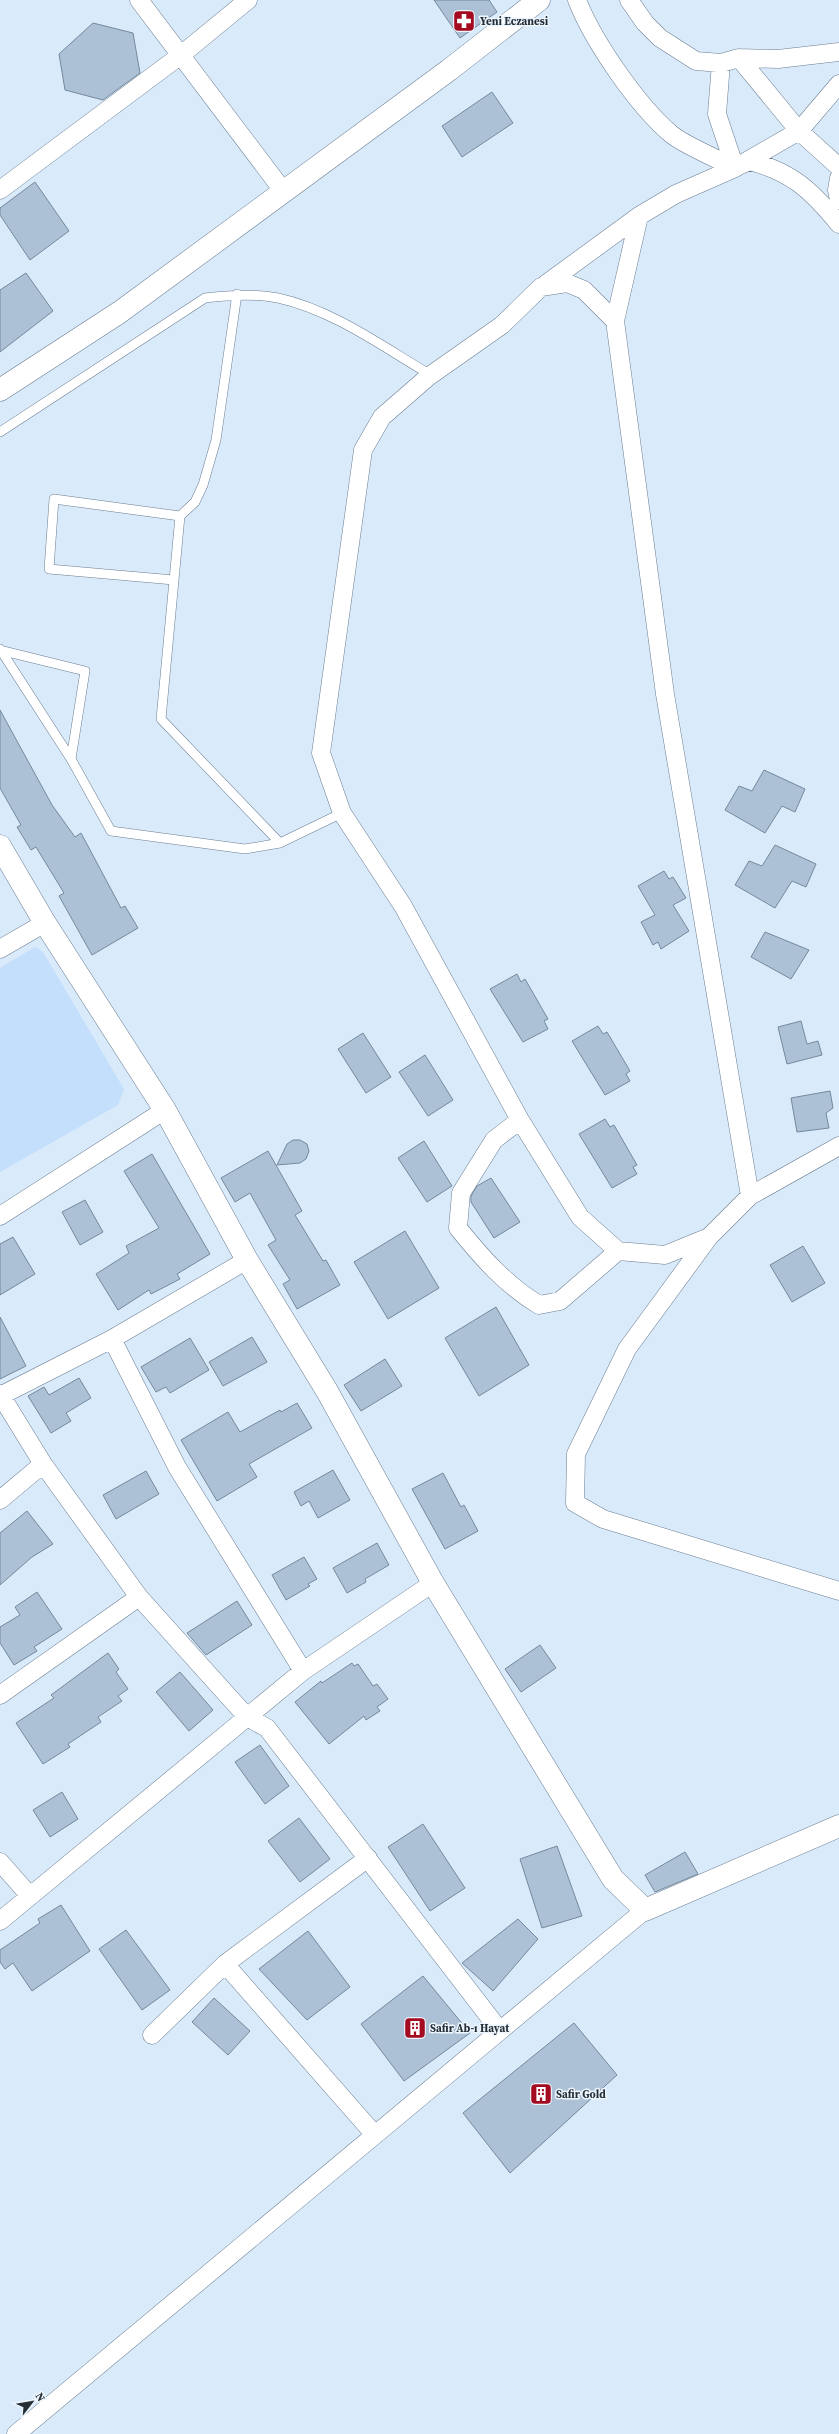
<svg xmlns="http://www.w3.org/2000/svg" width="839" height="2434" font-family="'Source Serif 4',serif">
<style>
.built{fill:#c4dffb}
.building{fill:#acc1d6;stroke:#75899c}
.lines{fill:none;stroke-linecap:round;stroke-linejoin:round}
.service-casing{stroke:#6a7d91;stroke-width:10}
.minor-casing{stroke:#6a7d91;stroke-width:19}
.tertiary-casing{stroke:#6a7d91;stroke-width:23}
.service{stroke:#fff;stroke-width:9}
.minor{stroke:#fff;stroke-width:18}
.tertiary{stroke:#fff;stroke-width:22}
.labels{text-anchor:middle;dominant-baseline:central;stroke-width:3;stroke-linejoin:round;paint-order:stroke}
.poi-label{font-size:11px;font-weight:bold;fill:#252d35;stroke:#edf6ff;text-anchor:start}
</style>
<rect width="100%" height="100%" fill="#d9eafb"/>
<path class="built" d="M 35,947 L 43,952 L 124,1089 L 118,1105 L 0,1172 L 0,968 Z"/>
<path class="building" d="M 434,0 L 489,0 L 497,12 L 460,38 Z
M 93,23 L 133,33 L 140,73 L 103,100 L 65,90 L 59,54 Z
M 492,92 L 513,123 L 462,157 L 442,126 Z
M 35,182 L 69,231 L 30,260 L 0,215 L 0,208 Z
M 26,273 L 53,311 L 0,352 L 0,290 Z
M 0,710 L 52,805 L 75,837 L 81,833 L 121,908 L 125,906 L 138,928 L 92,955 L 59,896 L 64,893 L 36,847 L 31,850 L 17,827 L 21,825 L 0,788 Z
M 764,770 L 805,789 L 795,812 L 782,806 L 765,833 L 725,810 L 739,786 L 752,791 Z
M 775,845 L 816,864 L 806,887 L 792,881 L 775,908 L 735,885 L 749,861 L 762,866 Z
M 664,871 L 669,879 L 673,877 L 686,898 L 673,905 L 689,931 L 661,949 L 658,942 L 653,945 L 641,922 L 655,915 L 638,886 Z
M 765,932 L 809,950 L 791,979 L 751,957 Z
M 517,974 L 521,982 L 525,979 L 548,1019 L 544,1021 L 548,1029 L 523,1042 L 490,989 Z
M 801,1021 L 807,1044 L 818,1041 L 822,1055 L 787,1064 L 778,1027 Z
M 598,1026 L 603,1034 L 607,1032 L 630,1071 L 626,1074 L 630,1081 L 605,1095 L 572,1041 Z
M 363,1033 L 391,1077 L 366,1093 L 338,1049 Z
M 425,1055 L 453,1100 L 428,1116 L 399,1072 Z
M 830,1091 L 833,1108 L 826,1113 L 829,1128 L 797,1132 L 791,1098 Z
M 605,1119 L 610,1127 L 614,1125 L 637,1165 L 633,1167 L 637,1174 L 612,1188 L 579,1134 Z
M 293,1140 L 300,1140 L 307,1144 L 309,1151 L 306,1159 L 300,1163 L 277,1165 L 287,1144 Z
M 424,1141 L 452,1186 L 427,1202 L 398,1158 Z
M 268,1151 L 302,1211 L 295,1215 L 323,1261 L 326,1260 L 340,1285 L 297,1309 L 283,1284 L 290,1280 L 268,1245 L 276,1240 L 250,1193 L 235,1202 L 221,1178 Z
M 152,1154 L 210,1254 L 177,1274 L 180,1279 L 151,1294 L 149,1290 L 118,1310 L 96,1274 L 129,1253 L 126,1246 L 159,1228 L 124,1171 Z
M 491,1178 L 520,1222 L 494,1238 L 471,1202 L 471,1196 L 477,1186 Z
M 85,1200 L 103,1232 L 80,1245 L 62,1212 Z
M 405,1231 L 439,1288 L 388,1319 L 354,1262 Z
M 13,1237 L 35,1274 L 0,1295 L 0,1244 Z
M 803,1246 L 825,1283 L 792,1302 L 770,1265 Z
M 496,1307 L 529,1365 L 479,1396 L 445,1338 Z
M 0,1317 L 26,1366 L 0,1379 Z
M 252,1337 L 267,1362 L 223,1386 L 209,1362 Z
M 190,1338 L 209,1370 L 170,1393 L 166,1387 L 156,1392 L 141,1367 Z
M 385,1359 L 402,1386 L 361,1411 L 344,1385 Z
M 79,1378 L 91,1398 L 66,1413 L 71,1421 L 51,1433 L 28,1396 L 44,1387 L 49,1395 Z
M 297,1403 L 312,1428 L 249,1464 L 257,1477 L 217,1501 L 181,1440 L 228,1412 L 240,1432 L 280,1410 L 281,1412 Z
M 333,1470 L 350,1500 L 318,1518 L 309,1501 L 301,1506 L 294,1492 Z
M 146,1471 L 159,1494 L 116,1519 L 103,1495 Z
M 443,1473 L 461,1507 L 464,1505 L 478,1531 L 445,1549 L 412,1489 Z
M 27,1511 L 53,1544 L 32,1557 L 0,1585 L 0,1533 Z
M 377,1543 L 389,1565 L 365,1579 L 366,1582 L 347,1593 L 333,1568 Z
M 304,1557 L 317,1579 L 308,1584 L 310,1586 L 286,1600 L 272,1575 Z
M 37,1592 L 62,1629 L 34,1647 L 37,1651 L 14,1665 L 0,1643 L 0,1627 L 20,1615 L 15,1607 Z
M 237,1601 L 252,1625 L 206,1655 L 187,1633 Z
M 540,1645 L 556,1668 L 521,1692 L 505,1669 Z
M 108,1653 L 119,1669 L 116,1672 L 128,1689 L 118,1696 L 122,1701 L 98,1717 L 101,1722 L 68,1744 L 70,1747 L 43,1764 L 16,1723 L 54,1698 L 51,1695 Z
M 352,1663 L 354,1666 L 358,1664 L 373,1686 L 377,1684 L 388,1699 L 377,1707 L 380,1711 L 366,1720 L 364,1716 L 329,1744 L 295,1702 L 321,1681 L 322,1683 Z
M 180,1672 L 213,1710 L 189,1731 L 156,1692 Z
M 260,1745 L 289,1786 L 265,1804 L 235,1762 Z
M 62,1792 L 78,1819 L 50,1837 L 33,1810 Z
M 299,1818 L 330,1859 L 300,1882 L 268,1841 Z
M 423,1824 L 465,1888 L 430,1911 L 388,1847 Z
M 557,1846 L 582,1916 L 542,1928 L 520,1859 Z
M 685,1852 L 698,1874 L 655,1892 L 645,1875 Z
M 61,1905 L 90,1951 L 32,1991 L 13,1963 L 5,1969 L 0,1962 L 0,1950 L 40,1923 L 38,1919 Z
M 518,1919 L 538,1939 L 493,1991 L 462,1963 Z
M 126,1930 L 170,1990 L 142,2010 L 99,1949 Z
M 308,1931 L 350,1987 L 307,2020 L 259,1969 Z
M 423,1976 L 470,2033 L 404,2081 L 361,2024 Z
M 214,1998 L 250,2031 L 228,2055 L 192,2022 Z
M 574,2023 L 617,2075 L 510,2173 L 463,2113 Z"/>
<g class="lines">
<g class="service-casing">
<path id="service" d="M 0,432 L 205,298 C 229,295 254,293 278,298 C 333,310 383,347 431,375
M 180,516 L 195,502 L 203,485 L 216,440 L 237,294
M 174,580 L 49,569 L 54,499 L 180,516 L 161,719 L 280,843 L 342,813
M 0,649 L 71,759 L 111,831 L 245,849 L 280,843
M 0,650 L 85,671 L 71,759"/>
</g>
<g class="minor-casing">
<path id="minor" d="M 139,0 L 284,192
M 577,0 C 593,41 637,105 671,134 C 684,145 718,159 735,168
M 629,0 L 645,23 L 660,38 L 696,61 L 721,63 L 739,58 L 778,59 L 839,52
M 739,58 L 799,131 L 839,167
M 721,63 L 717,114 L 735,168
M 743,164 L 749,161 C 791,171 812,191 839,224
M 839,178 L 837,190 L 839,200
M 0,190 L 181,55 L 248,0
M 546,284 L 639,216
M 615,321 L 584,290 L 567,283 L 541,287 L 502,325 L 428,377 L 382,417 L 363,450 L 321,753 L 342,813 L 403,906 L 520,1120 L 580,1217 L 618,1251 L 665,1255 L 709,1237 L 750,1196 L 839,1146
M 0,949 L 45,923
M 520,1120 L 494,1140 L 461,1193 L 458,1228 C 482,1258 506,1285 539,1305 L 560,1301 L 618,1251
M 750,1196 L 665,694 L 615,321 L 639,216 L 676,194 L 735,168 L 799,131 L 839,84
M 0,1216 L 165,1110
M 709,1237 L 627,1349 L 576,1454 L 575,1503 L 603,1519 L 839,1591
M 112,1339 L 177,1467 L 303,1671
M 0,1394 L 43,1464 L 139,1597 L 247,1717 L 267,1728 L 497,2027
M 0,1396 L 112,1339 L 247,1260
M 0,1500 L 43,1464
M 0,1695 L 139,1597
M 0,1862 L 30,1896
M 0,1921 L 303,1671 L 433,1583
M 225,1964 L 375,2135
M 152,2035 L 225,1964 L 368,1858
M 16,2434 L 645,1910"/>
</g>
<g class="tertiary-casing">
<path id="tertiary" d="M 0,390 L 120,312 L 449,70 L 539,0
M 0,846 L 45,923 L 165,1110 L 247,1260 L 327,1391 L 433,1583 L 613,1879 L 645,1910 L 839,1826"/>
</g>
<use href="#service" class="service"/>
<use href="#minor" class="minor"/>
<use href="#tertiary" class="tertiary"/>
</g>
<defs>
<g id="pharmacy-square" transform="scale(1.15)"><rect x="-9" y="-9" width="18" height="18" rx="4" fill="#a50b20" stroke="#edf6ff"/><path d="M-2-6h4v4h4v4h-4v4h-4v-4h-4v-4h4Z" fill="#fff"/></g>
<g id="building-square" transform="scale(1.15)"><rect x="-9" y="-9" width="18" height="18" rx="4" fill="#a50b20" stroke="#edf6ff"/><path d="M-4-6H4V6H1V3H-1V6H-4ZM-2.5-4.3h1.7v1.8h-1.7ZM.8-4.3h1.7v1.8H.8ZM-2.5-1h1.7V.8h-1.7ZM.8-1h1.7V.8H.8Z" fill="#fff"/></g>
</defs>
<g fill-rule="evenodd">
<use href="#pharmacy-square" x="464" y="21"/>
<use href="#building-square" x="415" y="2028"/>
<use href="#building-square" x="541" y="2094"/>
</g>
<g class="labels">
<g class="poi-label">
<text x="480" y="21">Yeni Eczanesi</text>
<text x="430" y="2028">Safir Ab-ı Hayat</text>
<text x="556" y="2094">Safir Gold</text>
</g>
</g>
<g transform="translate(32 2402) rotate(59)" stroke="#edf6ff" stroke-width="3" paint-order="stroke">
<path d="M0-3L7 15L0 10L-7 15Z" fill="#252d35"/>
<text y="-6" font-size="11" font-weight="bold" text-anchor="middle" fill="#252d35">N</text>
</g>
</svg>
